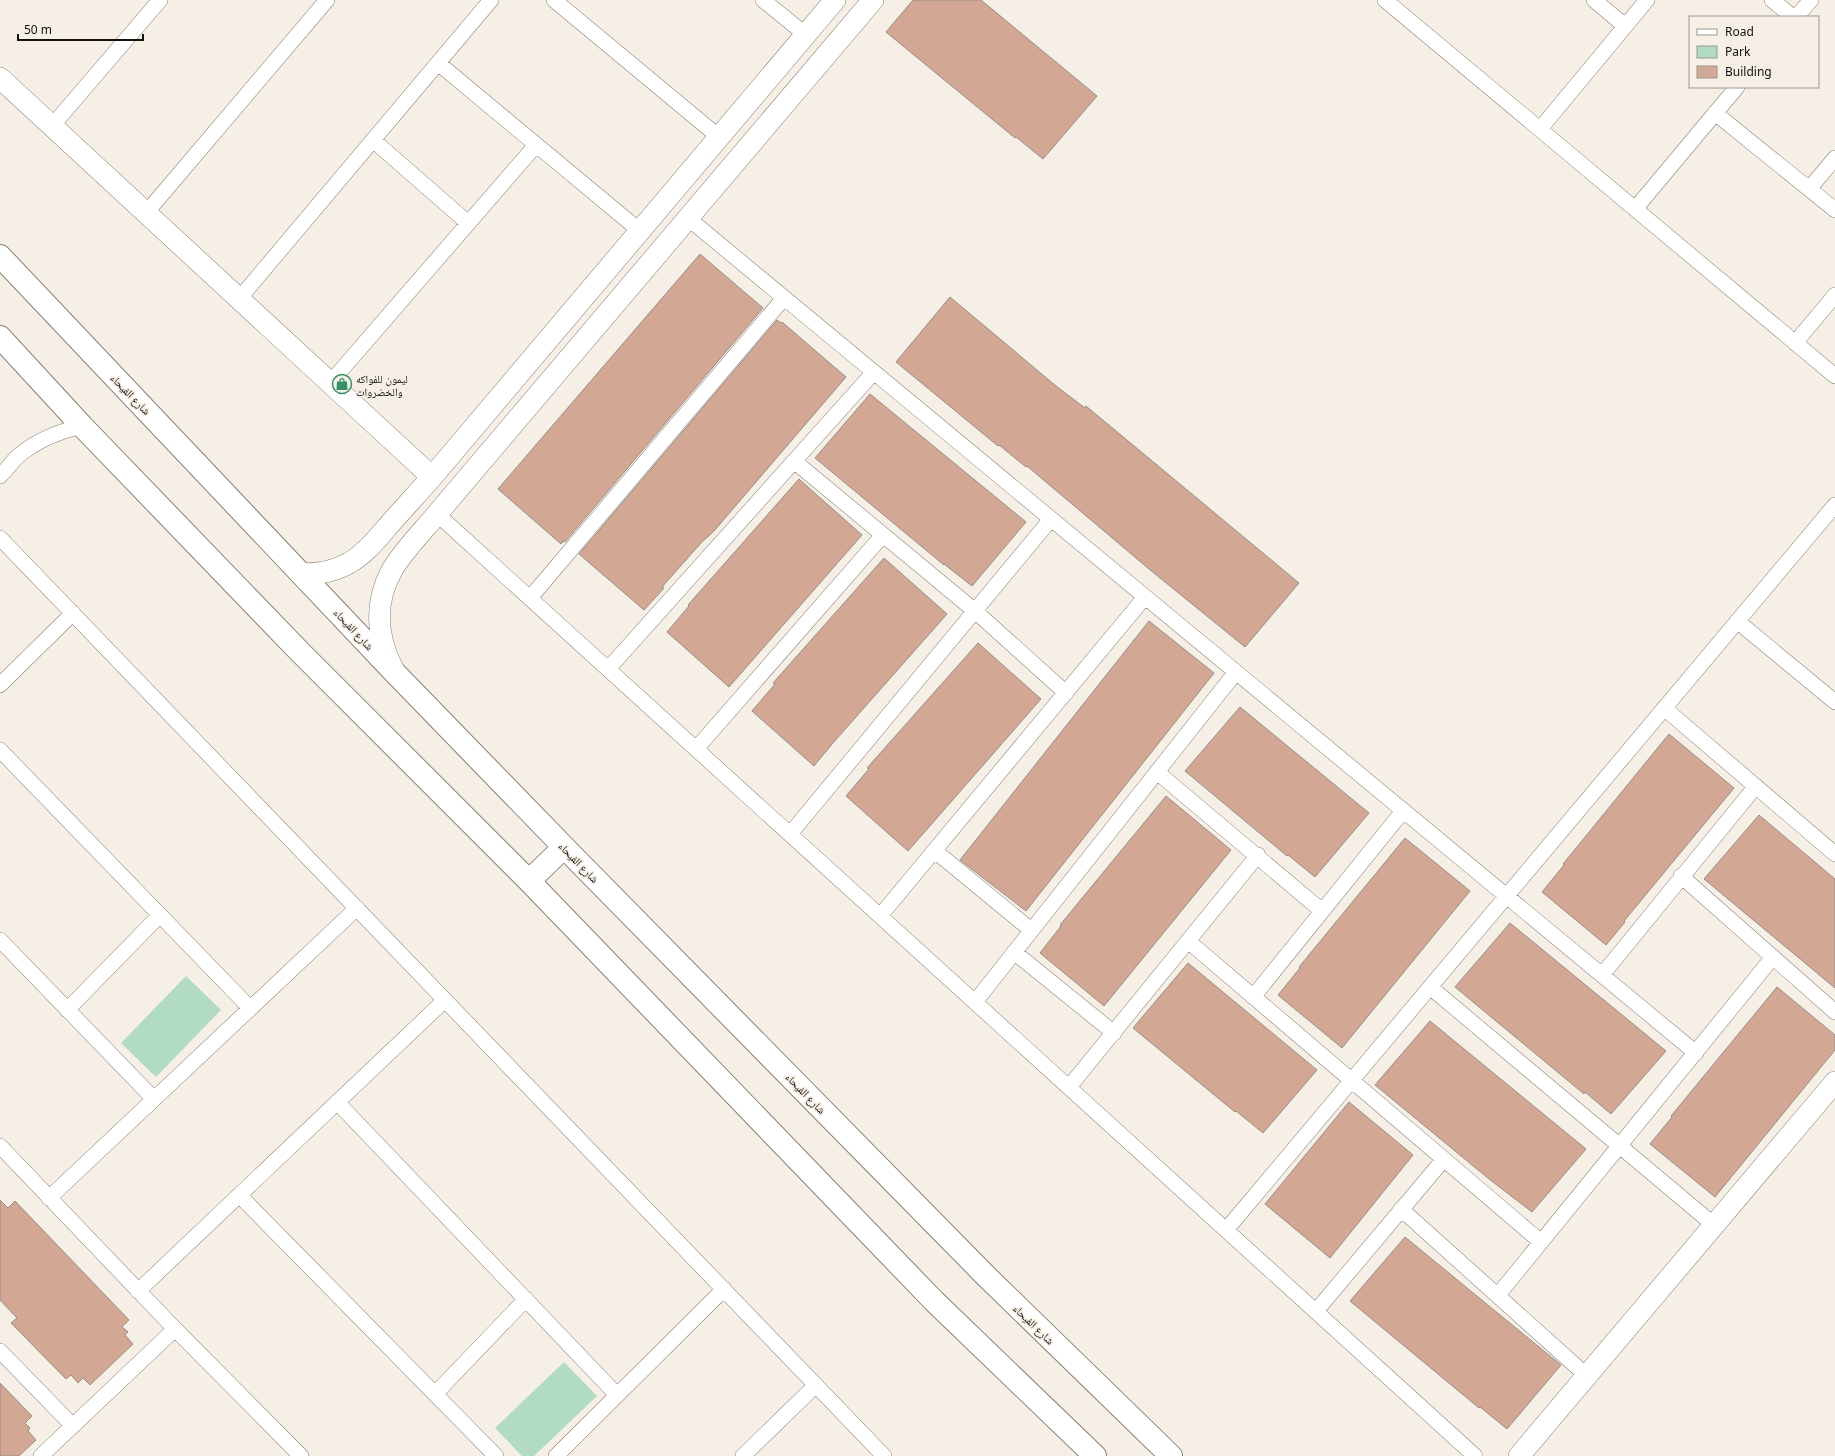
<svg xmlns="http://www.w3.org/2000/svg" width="1835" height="1456" font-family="'Noto Sans','Noto Naskh Arabic',sans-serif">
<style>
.green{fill:#b2dbc3}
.building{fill:#d2a794;stroke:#998d89}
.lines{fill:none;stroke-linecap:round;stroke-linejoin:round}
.street-casing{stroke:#878077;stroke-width:16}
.secondary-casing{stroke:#878077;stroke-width:22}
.highway-casing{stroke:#878077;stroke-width:24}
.street{stroke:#fff;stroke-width:15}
.secondary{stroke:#fff;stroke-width:21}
.highway{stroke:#fff;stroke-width:22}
.labels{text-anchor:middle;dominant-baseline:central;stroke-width:3.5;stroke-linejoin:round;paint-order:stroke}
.poi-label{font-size:11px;fill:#14110e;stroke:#f6efe5;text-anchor:start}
.street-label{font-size:11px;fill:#14110e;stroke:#f6efe5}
</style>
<rect width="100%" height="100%" fill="#f6efe5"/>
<path class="green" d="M 186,976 L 221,1010 L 156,1077 L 121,1043 Z
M 564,1362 L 597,1396 L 534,1456 L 522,1456 L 495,1428 Z"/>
<path class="building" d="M 913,0 L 981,0 L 1097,96 L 1043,159 L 1016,137 L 1015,138 L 886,32 Z
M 700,254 L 763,308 L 565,542 L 563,541 L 561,544 L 498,489 Z
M 950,297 L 1056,386 L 1085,408 L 1086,406 L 1299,583 L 1245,647 L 1149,569 L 1040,477 L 1027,466 L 1026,467 L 999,445 L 998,446 L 896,362 Z
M 777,320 L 781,323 L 782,322 L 846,377 L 714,531 L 701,543 L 662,587 L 664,588 L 644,610 L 579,554 Z
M 870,394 L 1026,522 L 972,586 L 944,564 L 944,565 L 815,458 Z
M 799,479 L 862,535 L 729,687 L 667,632 L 689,606 L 688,605 Z
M 884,558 L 947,614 L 833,743 L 814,766 L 752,711 L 775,684 L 773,683 Z
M 1149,621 L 1214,673 L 1026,911 L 960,860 Z
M 978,643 L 1041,699 L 908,851 L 846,796 L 869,769 L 867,768 Z
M 1240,707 L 1369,813 L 1315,877 L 1288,855 L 1287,856 L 1185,771 Z
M 1669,734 L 1734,788 L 1624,921 L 1625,922 L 1606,945 L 1542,892 L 1564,865 L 1563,864 Z
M 1166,796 L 1231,850 L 1104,1006 L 1040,953 L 1061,926 L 1060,925 Z
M 1759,815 L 1835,879 L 1835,988 L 1704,879 Z
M 1405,838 L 1470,891 L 1342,1048 L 1278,995 L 1300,968 L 1299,967 Z
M 1510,923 L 1666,1051 L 1611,1114 L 1585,1092 L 1584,1094 L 1455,987 Z
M 1188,963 L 1317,1070 L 1263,1133 L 1236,1111 L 1235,1112 L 1133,1028 Z
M 1777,987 L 1835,1035 L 1835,1050 L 1715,1197 L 1650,1144 L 1672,1117 L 1671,1116 Z
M 1430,1021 L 1586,1149 L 1532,1212 L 1489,1179 L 1375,1085 Z
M 1349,1102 L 1413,1155 L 1330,1258 L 1265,1204 Z
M 0,1200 L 8,1208 L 15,1201 L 129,1320 L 122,1327 L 128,1332 L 125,1335 L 133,1344 L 90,1385 L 83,1378 L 78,1383 L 71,1375 L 66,1379 L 11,1323 L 17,1318 L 0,1300 Z
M 1405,1237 L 1561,1365 L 1507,1429 L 1480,1407 L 1479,1408 L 1350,1301 Z
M 0,1383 L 32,1416 L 25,1423 L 30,1428 L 28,1431 L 36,1440 L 19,1456 L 0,1456 Z"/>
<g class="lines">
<g class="street-casing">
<path id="street" d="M 554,0 L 719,137
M 763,0 L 806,35
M 1385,0 L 1835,376
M 1594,0 L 1625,26
M 1772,0 L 1793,17
M 1796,17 L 1811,0
M 438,63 L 640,231
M 1715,113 L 1835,210
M 52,126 L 160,0
M 1540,129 L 1647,0
M 373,140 L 468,223
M 1809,189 L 1835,158
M 1635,209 L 1737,87
M 146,213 L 327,0
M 689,219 L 1696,1053
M 239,299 L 491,0
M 1795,343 L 1835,295
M 330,383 L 536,145
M 794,461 L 975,611 L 1066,693
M 0,476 C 5,471 10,465 15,459 C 34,441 57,432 82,426
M 437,514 L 1475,1456
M 0,538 L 884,1456
M 530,598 L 784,298
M 1737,621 L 1835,702
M 608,669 L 874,372
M 0,685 L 73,613
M 1664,708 L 1835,854
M 696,749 L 883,535
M 0,750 L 250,1008
M 1157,772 L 1322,911
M 790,834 L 1051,519
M 935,851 L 1031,930
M 1681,876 L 1835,1012
M 880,916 L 1145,597
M 0,940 L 154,1099
M 1188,941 L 1541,1242
M 1014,952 L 1114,1033
M 1602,975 L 1756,786
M 1430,987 L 1714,1225
M 1253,997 L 1403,811
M 975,1002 L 1236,672
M 67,1010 L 160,915
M 1069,1087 L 1258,855
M 337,1102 L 617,1395
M 0,1146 L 175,1329 L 301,1456
M 239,1195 L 496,1456
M 49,1198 L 357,908
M 1401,1209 L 1587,1376
M 1226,1230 L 1835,505
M 138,1291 L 445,1000
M 1498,1295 L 1773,957
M 1316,1311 L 1444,1159
M 0,1351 L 73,1426
M 435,1394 L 526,1299
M 41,1456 L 175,1329
M 556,1456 L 724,1289
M 743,1456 L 816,1385"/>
</g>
<g class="secondary-casing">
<path id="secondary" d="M 0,78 L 432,477
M 301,574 C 318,574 334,572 349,563 C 365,554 377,539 389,525 C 403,509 418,493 432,477 L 835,0
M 393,669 C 377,638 374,604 391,572 C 401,553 423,531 437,514 L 873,0
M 1519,1456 L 1835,1082"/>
</g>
<g class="highway-casing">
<path id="highway" d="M 0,256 L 395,673 L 564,847 L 986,1276 L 1171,1456
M 0,337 L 82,426 L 299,651 L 529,881 L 934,1301 L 1095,1456
M 529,881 L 564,847"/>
</g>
<use href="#street" class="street"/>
<use href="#secondary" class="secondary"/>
<use href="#highway" class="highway"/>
</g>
<defs>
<g id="shop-ring" transform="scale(1)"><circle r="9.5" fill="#f6efe5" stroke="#379066" stroke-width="1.5"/><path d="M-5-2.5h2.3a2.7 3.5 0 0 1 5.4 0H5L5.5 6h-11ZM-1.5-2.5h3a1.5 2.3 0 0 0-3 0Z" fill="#379066"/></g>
</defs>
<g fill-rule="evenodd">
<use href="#shop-ring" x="342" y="384"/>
</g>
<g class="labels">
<g class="poi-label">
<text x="356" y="378">ليمون للفواكه<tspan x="356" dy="13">والخضروات</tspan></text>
</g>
<g class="street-label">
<text transform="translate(131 394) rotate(46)">شارع الفيحاء</text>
<text transform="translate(354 629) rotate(47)">شارع الفيحاء</text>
<text transform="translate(579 862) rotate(46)">شارع الفيحاء</text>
<text transform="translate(806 1093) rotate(46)">شارع الفيحاء</text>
<text transform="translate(1034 1324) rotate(44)">شارع الفيحاء</text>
</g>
</g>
<rect x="1689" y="16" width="130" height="72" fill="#f6efe5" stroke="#9c968f"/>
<rect x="1697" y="29" width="20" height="6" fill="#ffffff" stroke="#9c968f"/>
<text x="1725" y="36" font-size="12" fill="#14110e">Road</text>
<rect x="1697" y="46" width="20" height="12" fill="#b2dbc3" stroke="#9c968f"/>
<text x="1725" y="56" font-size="12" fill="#14110e">Park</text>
<rect x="1697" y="66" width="20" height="12" fill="#d2a794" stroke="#9c968f"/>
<text x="1725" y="76" font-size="12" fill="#14110e">Building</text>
<path d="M18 34v6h125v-6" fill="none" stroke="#14110e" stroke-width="2"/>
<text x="24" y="34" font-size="12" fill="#14110e" stroke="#f6efe5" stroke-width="3" paint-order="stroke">50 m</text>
</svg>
